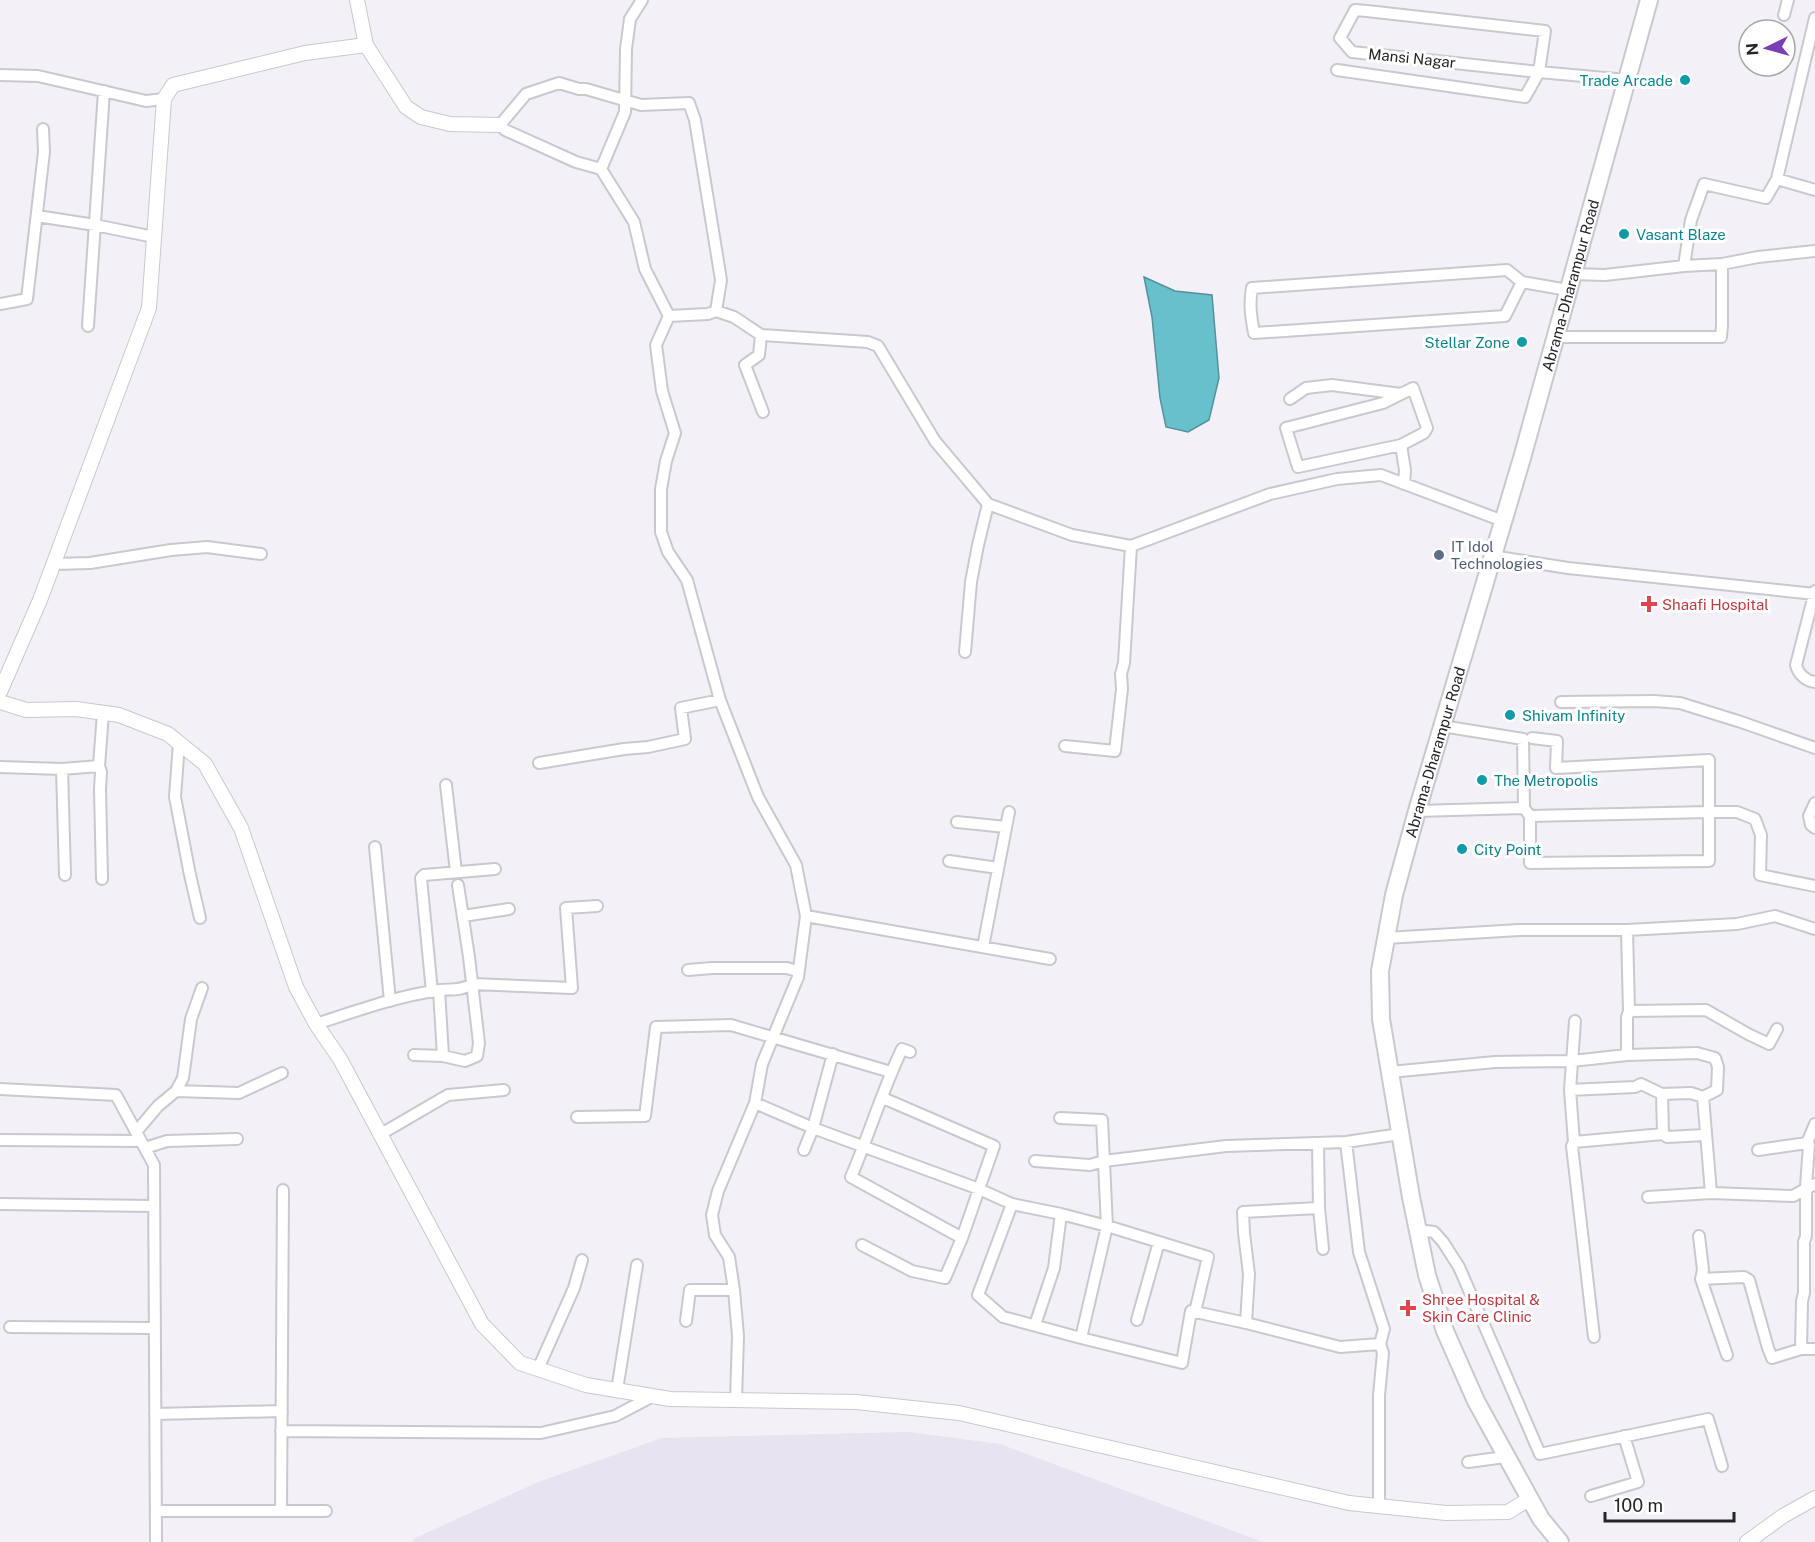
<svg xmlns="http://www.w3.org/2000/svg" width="1815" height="1542" font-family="'Public Sans',sans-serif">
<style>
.built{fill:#e7e3f0}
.water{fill:#68c0cd;stroke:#54919b;stroke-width:1.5}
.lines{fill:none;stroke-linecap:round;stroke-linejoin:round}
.minor-casing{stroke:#c9c8ce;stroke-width:14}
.tertiary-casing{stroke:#c9c8ce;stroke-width:16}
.primary-casing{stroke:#c9c8ce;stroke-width:20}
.minor{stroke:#fff;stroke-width:10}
.tertiary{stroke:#fff;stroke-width:14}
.primary{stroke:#fff;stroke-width:16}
.culture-dot{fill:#0f9aa8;stroke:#fff;stroke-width:2}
.service-dot{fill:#5c6f8a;stroke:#fff;stroke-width:2}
.health-dot{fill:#e0444e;stroke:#fff;stroke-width:2}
.labels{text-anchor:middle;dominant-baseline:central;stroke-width:6;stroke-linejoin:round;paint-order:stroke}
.street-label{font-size:15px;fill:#252426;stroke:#fff}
.culture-label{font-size:15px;fill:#0d838f;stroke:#fff;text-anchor:start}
.service-label{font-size:15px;fill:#4e5e75;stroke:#fff;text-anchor:start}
.health-label{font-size:15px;fill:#be3a42;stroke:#fff;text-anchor:start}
</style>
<rect width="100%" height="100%" fill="#f3f1f7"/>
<path class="built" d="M 909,1432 L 1000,1444 L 1263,1542 L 414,1542 L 413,1539 L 538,1482 L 662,1438 Z"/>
<path class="water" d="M 1144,277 L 1175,291 L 1212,295 L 1219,378 L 1209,420 L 1188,432 L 1166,427 L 1160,398 L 1152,317 Z"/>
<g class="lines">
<g class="minor-casing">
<path id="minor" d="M 642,0 L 630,19 L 626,49 L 625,112 L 601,169 L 576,162 L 505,130 L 500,125 L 526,94 L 559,83 L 579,89 L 586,89 L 641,105 L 689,103 L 695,120 L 721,280 L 716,311
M 1784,15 L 1788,0
M 1337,70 L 1525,97 L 1539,72 L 1352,52 L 1340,38 L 1355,10 L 1367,11 L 1545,31 L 1539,72 L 1627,80
M 0,75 L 38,76 L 146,101 L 164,99
M 601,169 L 634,222 L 645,269 L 669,316 L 656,345 L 662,391 L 675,433 L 666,461 L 661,489 L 661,532 L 668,552 L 687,580 L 720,700 L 758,797 L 796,865 L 806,916 L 798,977 L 762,1064 L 755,1103 L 718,1191 L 712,1215 L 715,1235 L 729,1257 L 734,1290 L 738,1336 L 736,1400
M 1777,179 L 1815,190
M 37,216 L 95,225 L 154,237
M 1684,266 L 1691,220 L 1704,184 L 1766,198 L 1777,179 L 1815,18
M 1572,274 L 1605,275 L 1684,266 L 1722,264 L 1758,257 L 1815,251
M 1522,282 L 1505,316 L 1254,333 C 1251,317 1249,304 1252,288 L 1507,270 L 1522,282 L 1568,290
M 0,304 L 27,299 L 44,152 L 43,129
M 669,316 L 708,314 L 716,311 L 734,317 L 761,335 L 868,342 L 878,346 L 935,441 L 988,504 L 1072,535 L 1131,546 L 1270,494 L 1337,479 L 1381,475 L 1503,521
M 88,326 L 104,91
M 761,335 L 759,355 L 745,365 L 763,412
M 1555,337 L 1721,337 L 1722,325 L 1722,264
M 1290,399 L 1306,388 L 1332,385 L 1401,394
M 1401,445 L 1298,467 L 1286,428 L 1383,403 L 1413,388 L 1427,428 L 1424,433 L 1401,445 L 1405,470 L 1404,484
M 1492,556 L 1568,568 L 1815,594
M 54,564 L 90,563 L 171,550 L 207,547 L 261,554
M 1815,591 L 1796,665 C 1798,674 1806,681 1815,682
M 965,652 L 971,582 L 978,545 L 988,504
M 1561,702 L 1654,701 L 1680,703 L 1741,722 L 1815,748
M 1442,726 L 1523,739 L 1524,808 L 1530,816 L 1709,812 L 1709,861 L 1530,863 L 1530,816
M 1532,738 L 1557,741 L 1556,768 L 1709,760 L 1709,812 L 1737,812 L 1755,819 L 1761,835 L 1760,875 L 1815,886
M 179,743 L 175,797 L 190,875 L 200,918
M 1065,746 L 1115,751 L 1122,689 L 1121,674 L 1124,663 L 1131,546
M 539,763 L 624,749 L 648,747 L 685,739 L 681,708 L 720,700
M 0,767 L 62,769 L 99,766
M 62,769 L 65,875
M 446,785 L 456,872
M 1815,803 L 1809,816 L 1811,825 L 1815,828
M 1417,811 L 1524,808
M 957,822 L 1006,827
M 375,847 L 390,1001
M 949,861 L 998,868
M 102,879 L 100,789 L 101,772 L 99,766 L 103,713
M 463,916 L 509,909
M 806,916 L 1050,959
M 1627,930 L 1629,1011 L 1627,1017 L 1627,1055
M 1386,938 L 1519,930 L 1627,930 L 1737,924 L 1775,916 L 1815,929
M 983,947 L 1009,812
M 688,970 L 712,968 L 787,968 L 797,971
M 439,990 L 443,1056
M 432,992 L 421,878 L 424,875 L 495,869
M 1629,1011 L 1706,1010 L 1748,1034 L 1769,1044 L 1777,1029
M 1575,1021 L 1570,1090 L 1574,1142 L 1572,1146 L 1594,1337
M 316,1024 C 356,1011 397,996 440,990 C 450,989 462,991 472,984 L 572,988 L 566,908 L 597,906
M 910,1052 L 902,1049 C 882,1091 869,1135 851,1177 L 962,1238
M 414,1055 L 443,1056 L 465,1061 L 477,1056 L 479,1043 L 469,957 L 458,885
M 1390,1072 L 1495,1062 L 1572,1061 L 1627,1055 L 1697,1053 L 1715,1058 L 1718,1067 L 1717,1090 L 1703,1097 L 1691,1093 L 1662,1094 L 1641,1084 L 1635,1087 L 1570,1090
M 0,1089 L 116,1095 L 154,1165 L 156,1542
M 176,1091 L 183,1078 L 191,1019 L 202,988
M 1662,1094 L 1663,1134
M 1703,1097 L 1711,1193
M 755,1103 L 813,1128 L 979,1189 L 1012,1204 L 1061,1214 L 1107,1226 L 1208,1257 L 1195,1312
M 577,1117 L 645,1116 L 656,1027 L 731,1025 L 891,1072
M 136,1132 L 158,1106 L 176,1091 L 239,1093 L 282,1073
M 381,1134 L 448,1095 L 504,1090
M 0,1140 L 141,1141
M 1346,1142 L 1359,1252 L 1384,1329 L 1380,1344 L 1383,1353 L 1379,1395 L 1379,1506
M 1574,1142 L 1663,1134 L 1667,1137 L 1705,1135
M 1318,1143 L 1319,1208 L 1323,1249
M 145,1148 L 167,1141 L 237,1139
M 804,1150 L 813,1128 L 833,1054
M 1758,1150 L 1807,1143
M 1035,1161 L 1090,1165 L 1104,1161 L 1226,1146 L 1346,1142 L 1400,1134
M 1648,1197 L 1711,1193 L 1793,1196 L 1815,1184
M 0,1204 L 154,1206
M 1012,1204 L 978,1295 L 1003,1317 L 1081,1338 L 1107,1226 L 1102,1120 L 1060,1118
M 1418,1230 L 1434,1232 L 1443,1242 L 1459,1267 L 1540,1454 L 1708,1419 L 1722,1466
M 1699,1236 L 1703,1270 L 1701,1279 L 1727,1355
M 862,1245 L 912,1271 L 945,1278 L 962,1238 L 994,1146 L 883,1098
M 1701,1279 L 1744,1277 L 1749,1280 L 1768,1348 L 1772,1358 L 1801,1349 L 1815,1349
M 1137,1320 L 1159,1242
M 686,1321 L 690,1290 L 734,1290
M 1246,1323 L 1249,1274 L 1244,1233 L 1243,1212 L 1319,1208
M 1035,1325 L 1054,1268 L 1061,1214
M 10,1327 L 155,1328
M 1081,1338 L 1182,1363 L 1191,1311 L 1246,1323 L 1340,1347 L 1380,1344
M 1801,1349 L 1802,1301 L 1804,1293 L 1804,1242 L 1806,1236 L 1806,1186 L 1809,1145 L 1807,1143 L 1815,1124
M 538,1369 L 574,1288 L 582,1260
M 617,1390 L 637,1265
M 155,1414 L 282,1411
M 281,1431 L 541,1433 L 615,1416 L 653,1396
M 1468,1462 L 1505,1457
M 1591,1496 L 1638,1482 L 1624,1436
M 156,1511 L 326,1511
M 281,1511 L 283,1190"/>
</g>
<g class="tertiary-casing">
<path id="tertiary" d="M 357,0 L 366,45 L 406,107 L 421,117 L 450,124 L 500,125
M 0,692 L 40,600 L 149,308 L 164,99 L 173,85 L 305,53 L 366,45
M 0,702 L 26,710 L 76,709 L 119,715 L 168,734 L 205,764 L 241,828 L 296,987 L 316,1024 L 340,1059 L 482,1324 L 520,1363 L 586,1385 L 670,1399 L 856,1402 L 959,1413 L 1349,1503 L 1446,1513 L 1508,1512 L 1529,1499
M 1747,1542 L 1783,1516 L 1815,1498"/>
</g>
<g class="primary-casing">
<g id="primary">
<path id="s1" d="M 1560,1542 L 1541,1519 L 1476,1401 L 1445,1331 L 1427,1275 L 1411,1197 L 1381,1019 L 1380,971 L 1394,895 L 1417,811 L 1522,458 L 1649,0"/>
</g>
</g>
<use href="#minor" class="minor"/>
<use href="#tertiary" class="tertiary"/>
<use href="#primary" class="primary"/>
</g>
<g class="culture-dot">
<circle cx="1685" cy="80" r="6"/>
<circle cx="1624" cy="234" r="6"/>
<circle cx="1522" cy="342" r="6"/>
<circle cx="1510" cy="715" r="6"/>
<circle cx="1482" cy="780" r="6"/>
<circle cx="1462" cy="849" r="6"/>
</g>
<circle class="service-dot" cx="1439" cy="555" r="6"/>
<g class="health-dot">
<path d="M1646 595h6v6h6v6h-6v6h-6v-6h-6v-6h6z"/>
<path d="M1405 1299h6v6h6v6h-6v6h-6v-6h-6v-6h6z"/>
</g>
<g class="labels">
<g class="street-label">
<text transform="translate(1412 58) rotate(6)">Mansi Nagar</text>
<text stroke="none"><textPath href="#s1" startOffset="1320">Abrama-Dharampur Road</textPath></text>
<text stroke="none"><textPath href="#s1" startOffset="834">Abrama-Dharampur Road</textPath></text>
</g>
<g class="culture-label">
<text x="1673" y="80" text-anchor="end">Trade Arcade</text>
<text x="1636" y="234">Vasant Blaze</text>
<text x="1510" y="342" text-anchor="end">Stellar Zone</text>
<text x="1522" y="715">Shivam Infinity</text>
<text x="1494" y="780">The Metropolis</text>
<text x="1474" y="849">City Point</text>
</g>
<g class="service-label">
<text x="1451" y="546">IT Idol<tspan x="1451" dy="17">Technologies</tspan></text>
</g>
<g class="health-label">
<text x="1662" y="604">Shaafi Hospital</text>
<text x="1422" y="1299">Shree Hospital &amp;<tspan x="1422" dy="17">Skin Care Clinic</tspan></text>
</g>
</g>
<g transform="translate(1767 48) rotate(265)"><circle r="28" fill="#ffffff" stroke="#a8a7a8" stroke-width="1.5"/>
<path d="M0-4.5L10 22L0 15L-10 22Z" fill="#793fb5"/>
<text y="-9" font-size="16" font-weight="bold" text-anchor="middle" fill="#252426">N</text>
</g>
<path d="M1605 1512v9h129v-9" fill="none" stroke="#252426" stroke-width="3"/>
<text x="1614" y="1512" font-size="18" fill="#252426" stroke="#ffffff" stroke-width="4.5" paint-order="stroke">100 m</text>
</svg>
